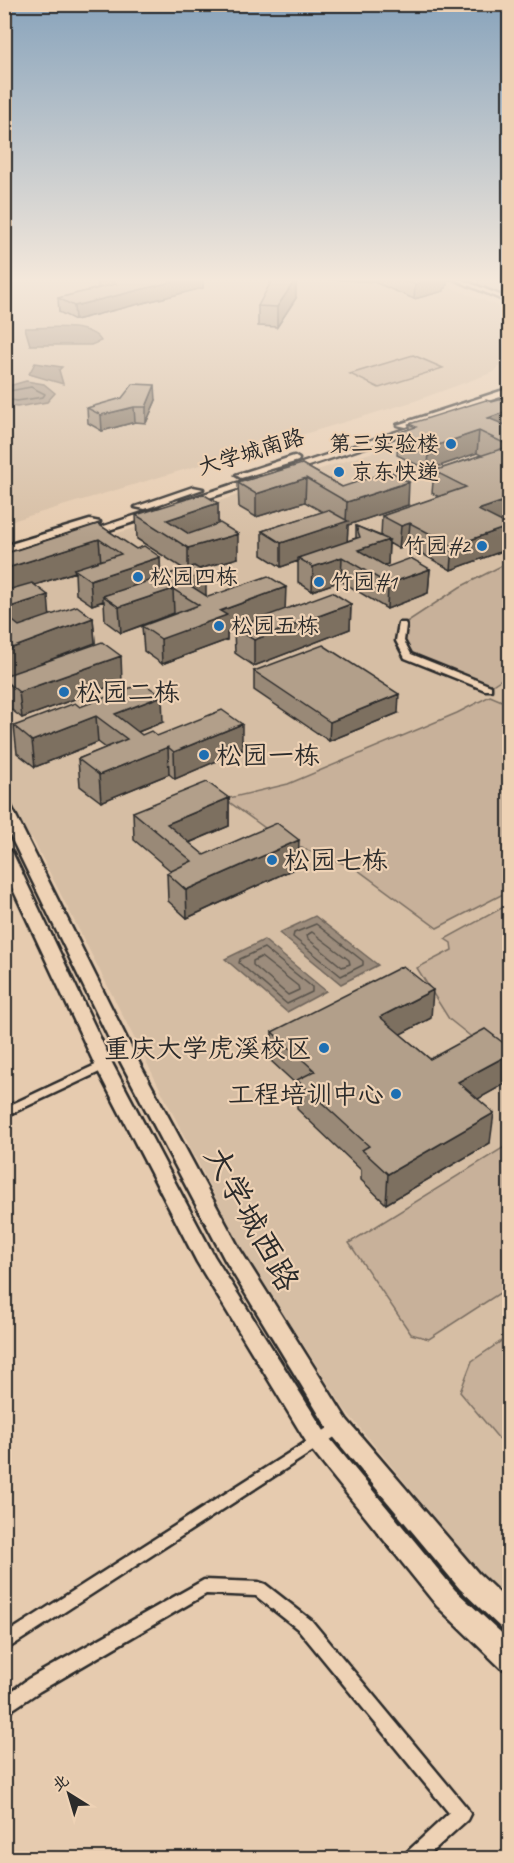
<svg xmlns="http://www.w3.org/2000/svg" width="514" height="1863" font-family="Caveat,'LXGW WenKai TC',sans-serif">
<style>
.built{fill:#d6bea4}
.green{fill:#c8b19a;stroke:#7a6e62;stroke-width:1.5}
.water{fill:#9c8c7b;stroke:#6f655b;stroke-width:1.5}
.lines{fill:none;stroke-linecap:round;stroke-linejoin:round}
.shore{stroke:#58524b;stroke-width:1.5}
.minor-casing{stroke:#2b2b2b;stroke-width:5}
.primary-casing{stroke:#2b2b2b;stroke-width:5}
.minor{fill:#eed2b5;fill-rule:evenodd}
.primary{fill:#eed2b5;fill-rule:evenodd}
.wall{fill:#998977;stroke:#2b2b2b;stroke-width:1.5}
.shaded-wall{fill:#7d6f61;stroke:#2b2b2b;stroke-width:1.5}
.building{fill:#b29f8a;stroke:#2b2b2b;stroke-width:1.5}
.poi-dot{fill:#1f6fb2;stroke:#eed2b5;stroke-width:2}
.labels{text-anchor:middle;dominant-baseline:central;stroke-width:4.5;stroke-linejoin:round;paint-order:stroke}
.far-poi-label{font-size:22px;fill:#2b2b2b;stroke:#eed2b5;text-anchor:start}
.far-street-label{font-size:22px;fill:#2b2b2b;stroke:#eed2b5}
.poi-label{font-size:26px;fill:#2b2b2b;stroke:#eed2b5;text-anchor:start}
.near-street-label{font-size:32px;fill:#2b2b2b;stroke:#eed2b5}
</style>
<rect width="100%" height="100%" fill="#e6cbaf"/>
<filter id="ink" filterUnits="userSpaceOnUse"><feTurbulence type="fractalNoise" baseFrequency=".0167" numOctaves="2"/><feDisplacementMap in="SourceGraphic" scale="12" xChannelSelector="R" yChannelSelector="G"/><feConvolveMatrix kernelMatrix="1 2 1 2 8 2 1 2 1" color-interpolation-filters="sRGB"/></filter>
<g filter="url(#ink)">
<path class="built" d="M 5,278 L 437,278 L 454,289 L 509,310 L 509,356 L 494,372 L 412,402 L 5,523 Z
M 509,409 L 509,1601 L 481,1574 L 345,1410 L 241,1247 L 32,838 L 5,849 L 5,569 Z"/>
<path class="green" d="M 484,278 L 509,278 L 509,298 L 479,286 L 478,279 Z
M 413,355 L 443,368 L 379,388 L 350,374 Z
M 509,562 L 509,674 L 488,688 L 408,656 L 400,641 L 402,625 L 460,587 Z
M 490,696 L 509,704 L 509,891 L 437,928 L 355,868 L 283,841 L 225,799 L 288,784 L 457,713 Z
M 509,904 L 509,1067 L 449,1019 L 417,968 L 452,950 L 451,943 L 445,939 Z
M 509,1144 L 509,1287 L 429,1339 L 411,1334 L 349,1243 Z
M 509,1336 L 509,1451 L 460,1392 L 472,1361 Z"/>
<path class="water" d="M 25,328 C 44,328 90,322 101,341 L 91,345 L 30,345 Z
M 35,363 L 62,367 L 59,370 L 63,384 L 29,374 Z
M 26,381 L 44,384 L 55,393 L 47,402 L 17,407 L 5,405 L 5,387 Z
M 315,916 L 378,965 L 341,984 L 279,933 Z
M 264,940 L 326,991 L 287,1012 L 225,959 Z"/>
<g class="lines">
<path class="shore" d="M 4,392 L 31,387 L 45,394 L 43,397 L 17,401 L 4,399
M 316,924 L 363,961 L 363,965 L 341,976 L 293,937 L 294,933 Z
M 312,932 L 349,960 L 350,964 L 342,967 L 308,939 L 307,935 Z
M 264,948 L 312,987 L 312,992 L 287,1004 L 239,963 L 240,959 Z
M 261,957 L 298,986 L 299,990 L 288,995 L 253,965 L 253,961 Z"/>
<g class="minor-casing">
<path id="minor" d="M 451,278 L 457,278 L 510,299 L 510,303 Z
M 399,623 L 405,623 L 406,625 L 404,641 L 411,654 L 491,686 L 491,690 L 485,690 L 405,658 L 396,641 Z
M 104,1061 L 108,1062 L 110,1065 L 108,1068 L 4,1117 L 4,1108 Z
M 339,1421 L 344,1423 L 346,1427 L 344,1431 L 4,1651 L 4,1635 Z
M 204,1580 L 259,1582 L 265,1584 L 311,1620 L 467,1808 L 470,1814 L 467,1820 L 425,1858 L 404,1858 L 407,1852 L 449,1813 L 299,1630 L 256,1596 L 206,1594 L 40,1691 L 4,1715 L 4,1697 L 28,1679 Z"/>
</g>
<g class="primary-casing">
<path id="primary" d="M 510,388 L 510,394 L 406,427 L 397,425 Z
M 414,426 L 423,428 L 287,473 L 278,471 Z
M 294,456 L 299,459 L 298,461 L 241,478 L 236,475 Z
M 258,476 L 264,479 L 262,481 L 190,504 L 180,502 Z
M 193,487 L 203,489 L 145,509 L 135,507 Z
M 158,508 L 162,509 L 162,513 L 87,537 L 77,535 Z
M 90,520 L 100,522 L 4,553 L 4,546 Z
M 4,802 L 11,806 L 135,1055 L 239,1248 L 347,1420 L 478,1573 L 510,1603 L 510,1632 L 501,1628 L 460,1589 L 331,1434 L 225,1260 L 117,1055 L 4,823 Z
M 4,847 L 12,852 L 113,1065 L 214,1256 L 326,1434 L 455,1590 L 510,1641 L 510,1671 L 501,1668 L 437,1606 L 310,1448 L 197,1262 L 95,1065 L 4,870 Z"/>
</g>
<use href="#minor" class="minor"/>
<use href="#primary" class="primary"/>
</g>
<path class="wall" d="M 98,278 L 203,278 L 203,288 L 75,320 L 59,312 L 58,298 L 98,288 Z
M 316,278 L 448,278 L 447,285 L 446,285 L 446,288 L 444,288 L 444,291 L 414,299 L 374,282 Z
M 296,298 L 277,327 L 258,326 L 258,306 Z
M 510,397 L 510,521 L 504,523 L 510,526 L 508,549 L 451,570 L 408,546 L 399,549 L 389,543 L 388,564 L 384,565 L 387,567 L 430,569 L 428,593 L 387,609 L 341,581 L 312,591 L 298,582 L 298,561 L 281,567 L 262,555 L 262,531 L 323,512 L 305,502 L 256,517 L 239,507 L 238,483 L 302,464 L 342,487 L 408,505 L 348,525 L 347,541 L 356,538 L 356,526 L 381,536 L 382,516 L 439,497 L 432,493 L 434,471 L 481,455 L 477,453 L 428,470 L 397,455 L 398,433 L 409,429 L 409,424 L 492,402 Z
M 156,400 L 146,423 L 135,422 L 102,431 L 88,423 L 87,408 Z
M 218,503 L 218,524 L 238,558 L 199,569 L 206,596 L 208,597 L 285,609 L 351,604 L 350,629 L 254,666 L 235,653 L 234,630 L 227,633 L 227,640 L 162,664 L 144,651 L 142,626 L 175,614 L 121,633 L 105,621 L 104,601 L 92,605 L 76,594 L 75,572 L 35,585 L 50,615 L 93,618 L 95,643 L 60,656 L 122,682 L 22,718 L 4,704 L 4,554 L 98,524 L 161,577 L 184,569 L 137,539 L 136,515 Z
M 254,671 L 398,713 L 329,741 L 254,690 Z
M 80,707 L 163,722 L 138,732 L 142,735 L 157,736 L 242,750 L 175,779 L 169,774 L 101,802 L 80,786 L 78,759 L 106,748 L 98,742 L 35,767 L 17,753 L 14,726 Z
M 229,798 L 229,826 L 189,843 L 204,855 L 298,867 L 187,918 L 168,901 L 167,873 L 171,871 L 134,840 L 133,812 Z
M 431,1018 L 400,1034 L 430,1059 L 510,1048 L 510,1081 L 477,1099 L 490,1143 L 386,1204 L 361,1180 L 361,1170 L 297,1109 L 297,1085 L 271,1061 L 272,1032 Z"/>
<path class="shaded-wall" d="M 188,278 L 203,278 L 203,288 L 75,320 L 74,306 Z
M 440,278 L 448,278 L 447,285 L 446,285 L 446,288 L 444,288 L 444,291 L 414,299 L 415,284 Z
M 296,279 L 296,298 L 277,327 L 277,307 Z
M 155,385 L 156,400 L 146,423 L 146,407 Z
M 134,407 L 135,422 L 102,431 L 101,415 Z
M 510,410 L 510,431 L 488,418 Z
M 479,431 L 477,453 L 428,470 L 429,448 Z
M 306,478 L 305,502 L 256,517 L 256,494 Z
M 409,482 L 408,505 L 348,525 L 347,545 L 298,558 L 298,561 L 281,567 L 281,543 L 346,521 L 347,502 Z
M 510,499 L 510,521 L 476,533 L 478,510 Z
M 218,503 L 218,527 L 176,541 L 167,520 Z
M 410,523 L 408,546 L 399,549 L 401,526 Z
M 510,526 L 508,549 L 451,570 L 453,546 Z
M 238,534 L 238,558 L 188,572 L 188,548 Z
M 99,539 L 101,563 L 74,569 L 75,572 L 4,595 L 4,569 Z
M 389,540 L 388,564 L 367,571 L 358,550 Z
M 160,557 L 161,581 L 103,596 L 103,601 L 92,605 L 90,580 Z
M 342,557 L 341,581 L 312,591 L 313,567 Z
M 430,569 L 428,593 L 387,609 L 388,584 Z
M 206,573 L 206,597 L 183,581 Z
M 286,587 L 285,612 L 234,628 L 234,630 L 227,633 L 227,640 L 162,664 L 161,639 L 220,611 Z
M 173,589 L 174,613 L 121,633 L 119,607 Z
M 48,595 L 50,620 L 4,632 L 4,609 Z
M 351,604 L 350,629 L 254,666 L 254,640 Z
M 93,618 L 95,643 L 4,677 L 4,651 Z
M 121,656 L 122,682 L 22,718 L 19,692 Z
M 399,694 L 398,713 L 329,741 L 330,722 Z
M 162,696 L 163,722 L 125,737 L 115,714 Z
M 96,716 L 98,742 L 35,767 L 32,741 Z
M 242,724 L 242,750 L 175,779 L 174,752 Z
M 168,747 L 169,774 L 101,802 L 99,775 Z
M 229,798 L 229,826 L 176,848 L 167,824 Z
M 299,840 L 298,867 L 187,918 L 186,890 Z
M 433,990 L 431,1018 L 378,1046 L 380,1017 Z
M 510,1054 L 510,1081 L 455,1112 L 458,1082 Z
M 494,1113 L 490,1143 L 386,1204 L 388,1174 Z"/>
<path class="building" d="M 103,278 L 188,278 L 74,306 L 58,298 L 116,284 Z
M 273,278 L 296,278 L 296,279 L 277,307 L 258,306 Z
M 398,278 L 441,278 L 415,284 Z
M 133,384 L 155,385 L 146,407 L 134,407 L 101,415 L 87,408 L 122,398 Z
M 510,397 L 510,410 L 488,418 L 510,427 L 510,446 L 479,431 L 429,448 L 398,433 L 416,427 L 409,424 L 486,400 L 492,402 Z
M 510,446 L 510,499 L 478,510 L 510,526 L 453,546 L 410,523 L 401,526 L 382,516 L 466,487 L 434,471 Z
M 302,464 L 342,487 L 390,471 L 409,482 L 347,502 L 306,478 L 256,494 L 238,483 Z
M 203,494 L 218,503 L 167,520 L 189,534 L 220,523 L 238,534 L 188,548 L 136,515 Z
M 328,510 L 348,521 L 281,543 L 262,531 Z
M 98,524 L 136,549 L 144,546 L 160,557 L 90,580 L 74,569 L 121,554 L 99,539 L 4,569 L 4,554 Z
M 356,526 L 389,540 L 358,550 L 387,567 L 411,558 L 430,569 L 388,584 L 342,557 L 313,567 L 298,558 L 360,537 Z
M 194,566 L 206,573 L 183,581 L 208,597 L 268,576 L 286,587 L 220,611 L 227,615 L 161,639 L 142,626 L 199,605 L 173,589 L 119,607 L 103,596 Z
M 32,583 L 48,595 L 4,609 L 4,591 Z
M 332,592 L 351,604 L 254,640 L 234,628 Z
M 77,606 L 93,618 L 4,651 L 4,633 L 5,633 L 4,632 L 4,614 L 19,626 Z
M 102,642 L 121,656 L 19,692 L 4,680 L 4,676 Z
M 323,645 L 399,694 L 330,722 L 254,671 Z
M 143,683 L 162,696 L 115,714 L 142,735 L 151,731 L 157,736 L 222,710 L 242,724 L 174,752 L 168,747 L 99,775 L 78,759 L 127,739 L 96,716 L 32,741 L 14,726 L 75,703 L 80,707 Z
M 207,782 L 229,798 L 167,824 L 204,855 L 277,823 L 299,840 L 186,890 L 167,873 L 192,861 L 133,812 Z
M 403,966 L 433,990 L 380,1017 L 430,1059 L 485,1029 L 510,1048 L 510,1054 L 458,1082 L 494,1113 L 388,1174 L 362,1150 L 369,1146 L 297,1080 L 315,1071 L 272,1032 Z"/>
</g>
<linearGradient id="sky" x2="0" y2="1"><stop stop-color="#89a4bc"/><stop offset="0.52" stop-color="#f4e8db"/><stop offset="1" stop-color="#f4e8db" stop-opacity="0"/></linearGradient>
<rect width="514" height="538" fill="url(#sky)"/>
<g class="poi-dot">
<circle cx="451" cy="444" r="6"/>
<circle cx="339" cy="472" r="6"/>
<circle cx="482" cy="546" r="6"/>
<circle cx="138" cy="577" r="6"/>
<circle cx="319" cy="582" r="6"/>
<circle cx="219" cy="626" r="6"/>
<circle cx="64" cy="692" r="6"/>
<circle cx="204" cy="755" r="6"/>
<circle cx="272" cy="860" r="6"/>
<circle cx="324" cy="1048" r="6"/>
<circle cx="396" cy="1094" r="6"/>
</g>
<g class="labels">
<g class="far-poi-label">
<text x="439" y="444" text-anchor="end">第三实验楼</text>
<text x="351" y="472">京东快递</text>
<text x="470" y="546" text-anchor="end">竹园#2</text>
<text x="150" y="577">松园四栋</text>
<text x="331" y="582">竹园#1</text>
<text x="231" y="626">松园五栋</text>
</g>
<g class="far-street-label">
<text transform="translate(251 452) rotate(-17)">大学城南路</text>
</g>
<g class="poi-label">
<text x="76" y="692">松园二栋</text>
<text x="216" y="755">松园一栋</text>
<text x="284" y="860">松园七栋</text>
<text x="312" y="1048" text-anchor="end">重庆大学虎溪校区</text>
<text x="384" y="1094" text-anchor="end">工程培训中心</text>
</g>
<g class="near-street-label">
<text transform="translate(252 1219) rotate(61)">大学城西路</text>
</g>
</g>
<rect width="514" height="1863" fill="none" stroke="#eed2b5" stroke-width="24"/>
<rect x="12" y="12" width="490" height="1839" fill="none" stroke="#2b2b2b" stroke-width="2" filter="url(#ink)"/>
<g transform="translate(69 1794) rotate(323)" stroke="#eed2b5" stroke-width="4.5" paint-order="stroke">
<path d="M0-4.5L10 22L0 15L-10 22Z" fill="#2b2b2b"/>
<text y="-9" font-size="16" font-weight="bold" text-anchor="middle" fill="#2b2b2b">北</text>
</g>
</svg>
